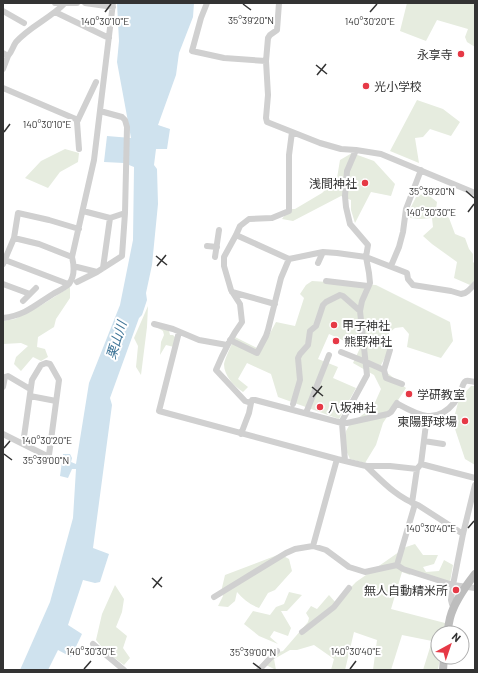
<svg xmlns="http://www.w3.org/2000/svg" width="478" height="673" font-family="Barlow,'Noto Sans JP',sans-serif">
<style>
.green{fill:#e6ecdf}
.water{fill:#cfe2ee}
.lines{fill:none;stroke-linecap:round;stroke-linejoin:round}
.minor{stroke:#d0d0d0;stroke-width:6}
.secondary{stroke:#bdbdbd;stroke-width:8}
.ticks{fill:none;stroke:#333;stroke-width:1.5}
.poi-dot{fill:#e63946;stroke:#fff;stroke-width:1.5}
.labels{text-anchor:middle;dominant-baseline:central;stroke-width:4;stroke-linejoin:round;paint-order:stroke}
.poi-label{font-size:12px;fill:#333;stroke:#fff;text-anchor:start}
.water-label{font-size:13px;font-style:italic;fill:#3f7597;stroke:#fff}
.ticks-label{font-size:10px;text-anchor:middle;fill:#333;stroke:#fff;stroke-width:4;stroke-linejoin:round;paint-order:stroke}
</style>
<rect width="100%" height="100%" fill="#fff"/>
<path class="green" d="M 407,3 L 475,3 L 475,47 L 467,42 L 465,37 L 468,29 L 437,20 L 426,41 L 400,31 Z
M 417,100 L 443,109 L 460,122 L 451,136 L 430,129 L 423,137 L 415,138 L 419,163 L 390,151 Z
M 65,149 L 79,153 L 78,162 L 60,172 L 48,188 L 25,178 L 41,161 Z
M 352,153 L 374,161 L 395,184 L 391,196 L 371,192 L 355,223 L 351,210 L 351,200 L 341,196 L 293,221 L 282,219 L 289,209 L 295,209 L 322,193 L 337,178 L 340,160 Z
M 427,194 L 437,202 L 436,209 L 449,218 L 455,234 L 465,238 L 469,249 L 473,254 L 473,262 L 475,264 L 475,281 L 470,285 L 454,278 L 457,262 L 432,244 L 423,236 L 433,227 L 432,218 L 421,219 L 410,218 L 410,209 L 417,195 Z
M 312,281 L 376,285 L 450,322 L 453,341 L 441,358 L 407,347 L 409,334 L 403,327 L 395,328 L 389,333 L 391,346 L 380,367 L 406,388 L 383,423 L 376,445 L 365,463 L 350,459 L 345,448 L 346,431 L 350,424 L 373,407 L 381,389 L 374,375 L 353,363 L 360,348 L 329,334 L 318,359 L 338,367 L 333,378 L 356,388 L 339,419 L 278,397 L 271,374 L 247,363 L 238,379 L 248,387 L 243,392 C 234,386 224,376 224,364 C 225,358 232,344 235,337 L 261,350 L 276,322 L 295,326 L 304,298 L 300,294 L 306,285 Z
M 70,287 L 70,298 L 56,319 L 54,327 L 38,337 L 37,347 L 45,349 L 48,357 L 41,361 L 33,357 L 21,371 L 14,364 L 16,357 L 28,346 L 21,343 L 3,344 L 3,321 L 15,319 L 40,306 Z
M 148,306 L 147,327 L 141,375 L 136,367 L 138,346 L 134,338 Z
M 163,326 L 168,326 L 170,335 L 173,335 L 178,340 L 174,347 L 166,345 L 160,355 L 161,342 L 164,335 L 163,331 L 158,328 Z
M 471,386 L 475,386 L 475,465 L 465,459 L 455,429 L 455,414 L 459,399 Z
M 415,544 L 423,555 L 438,555 L 434,564 L 423,567 L 426,572 L 439,571 L 444,560 L 453,565 L 450,582 L 412,570 L 410,575 L 402,572 L 391,609 L 445,623 L 444,633 L 438,633 L 438,657 L 440,657 L 438,670 L 423,670 L 432,641 L 402,635 L 391,670 L 373,670 L 377,640 L 354,632 L 345,670 L 331,670 L 334,659 L 314,645 L 297,650 L 290,650 L 274,659 L 276,670 L 262,663 L 270,654 L 283,651 L 308,622 L 309,618 L 306,613 L 311,606 L 317,609 L 329,595 L 336,603 L 356,582 L 406,547 Z
M 280,554 L 289,559 L 292,571 L 275,590 L 268,593 L 259,608 C 250,605 243,599 237,592 L 235,601 L 228,607 L 218,606 L 223,596 L 221,592 L 225,575 Z
M 115,585 L 124,599 L 122,612 L 116,627 L 127,636 L 123,648 L 130,658 L 124,665 L 105,651 L 96,640 L 102,614 Z
M 289,592 L 302,595 L 287,611 L 281,611 L 291,628 L 288,636 L 274,631 L 270,637 L 278,644 L 259,636 L 244,624 L 253,611 L 270,615 L 276,607 L 284,604 Z"/>
<path class="water" d="M 117,3 L 194,3 L 193,17 L 179,53 L 176,75 L 158,125 L 170,129 L 167,149 L 156,149 L 154,165 L 157,169 L 158,204 L 152,265 L 146,293 L 147,300 L 142,315 L 139,318 L 110,398 L 112,405 L 93,548 L 109,554 L 100,582 L 95,583 L 83,580 L 68,625 L 82,634 L 71,657 L 58,650 L 48,670 L 20,670 L 50,602 L 73,518 L 76,469 L 72,469 L 68,478 L 60,476 L 63,454 L 70,454 L 72,458 L 71,462 L 76,464 L 89,383 L 120,305 L 133,240 L 134,167 L 124,163 L 104,162 L 107,136 L 131,138 L 117,62 L 119,41 Z"/>
<g class="lines">
<path class="minor" d="M 55,3 L 77,3
M 85,3 L 113,7
M 207,3 L 201,18 L 192,51 L 224,58 L 266,61
M 279,3 L 277,30 L 270,35 L 268,38 L 266,61 L 268,95 L 266,118 L 267,122 L 320,143 L 341,149 L 356,150 L 381,154 L 475,193
M 3,11 L 24,23
M 55,12 L 109,38
M 3,53 L 8,56 L 3,69
M 8,56 C 12,52 13,46 16,42 C 30,26 51,18 65,3
M 3,88 L 78,120
M 79,149 L 77,122 L 96,82
M 356,150 L 347,171 L 345,196 L 346,207 L 350,224 L 368,245 L 366,257 L 369,273 L 370,283 L 362,301 L 360,311 L 367,375 L 342,421 L 342,423 L 347,423 L 388,414 L 391,412 L 397,403
M 83,211 L 110,218 L 125,213
M 236,235 L 289,259 L 323,252 L 337,253 L 366,257 L 407,273 L 408,279 L 413,285 L 451,291 L 461,294 L 465,293 L 468,291 L 475,284
M 14,238 L 39,244 L 72,257
M 207,246 L 217,247
M 215,257 L 219,230
M 5,260 L 68,284
M 318,263 L 323,252
M 3,264 L 14,238 L 18,213 L 49,220 L 79,229
M 391,266 L 399,247 L 403,232 L 406,209 L 421,170
M 77,267 L 97,272
M 103,268 L 110,218
M 326,281 L 368,286
M 77,282 L 97,272 L 122,256 L 125,213 L 127,127 L 125,120 L 122,117 L 100,111
M 3,284 L 30,294
M 232,292 L 275,304
M 23,301 L 36,288
M 3,318 C 26,315 35,305 53,294 C 58,291 65,288 69,284 C 75,276 74,265 72,257 L 94,160 L 113,3
M 154,324 L 173,329 L 199,340 L 227,345
M 179,332 L 159,411 L 337,459 L 366,466 L 390,466 L 417,469
M 230,340 L 257,353 L 266,336 L 268,330 L 281,278 L 289,259
M 390,350 L 384,370 L 386,378 L 402,384
M 341,352 L 366,362 L 384,370
M 3,387 L 5,377 L 8,376 L 30,389
M 30,396 L 56,401
M 251,403 L 252,400 L 255,400 L 342,423 L 345,461
M 293,404 L 300,380 L 298,358 L 300,354 L 308,345 L 310,331 L 316,326 L 323,305 L 326,302 L 340,295 L 343,296 L 360,311
M 398,404 C 418,415 436,425 454,403 C 456,400 459,396 461,393 C 462,389 462,383 466,381 C 468,380 473,382 475,382
M 306,413 L 329,355
M 3,434 L 47,456 L 49,455 L 59,380 L 50,364 L 46,363 L 41,365 L 32,380 L 23,444
M 241,434 L 249,413 L 251,403 L 245,401 L 216,370 C 223,353 231,337 242,322 L 240,304 L 231,290 L 224,266 L 224,257 L 236,235 L 240,226 L 249,219 L 272,218 L 289,211 L 289,155 L 292,132
M 424,441 L 443,444
M 421,464 L 427,416
M 366,466 C 381,480 397,498 418,505 L 463,534
M 412,503 L 417,469 L 421,464 L 475,478
M 313,546 L 337,459
M 397,565 L 403,569 L 453,585 L 475,588
M 214,597 L 286,553 L 295,549 L 313,546 L 326,550 L 349,567 L 365,572 L 397,565 L 415,504
M 454,607 L 452,604 L 451,600 L 453,585 L 463,534 L 475,485
M 302,632 L 334,607 L 349,588
M 93,644 L 124,670
M 259,670 L 277,651"/>
<path class="secondary" d="M 447,633 C 448,628 449,623 450,618 C 454,602 465,587 475,574
M 443,670 L 444,657"/>
</g>
<path class="ticks" d="M 243,4 L 251,10M 105,12 L 111,4M 370,12 L 377,4M 316,65 L 327,74M 317,75 L 326,64M 4,132 L 10,124M 466,191 L 474,198M 468,212 L 474,204M 156,256 L 167,265M 157,266 L 166,255M 312,387 L 323,396M 313,397 L 322,386M 4,448 L 10,441M 4,454 L 12,460M 468,528 L 474,521M 152,578 L 162,587M 153,588 L 162,577M 253,663 L 261,669M 84,669 L 91,661M 350,669 L 356,661"/>
<g class="poi-dot">
<circle cx="461" cy="54" r="4"/>
<circle cx="366" cy="86" r="4"/>
<circle cx="365" cy="183" r="4"/>
<circle cx="334" cy="325" r="4"/>
<circle cx="336" cy="341" r="4"/>
<circle cx="409" cy="394" r="4"/>
<circle cx="320" cy="407" r="4"/>
<circle cx="465" cy="421" r="4"/>
<circle cx="456" cy="590" r="4"/>
</g>
<g class="labels">
<g class="poi-label">
<text x="453" y="54" text-anchor="end">永享寺</text>
<text x="374" y="86">光小学校</text>
<text x="357" y="183" text-anchor="end">浅間神社</text>
<text x="342" y="325">甲子神社</text>
<text x="344" y="341">熊野神社</text>
<text x="417" y="394">学研教室</text>
<text x="328" y="407">八坂神社</text>
<text x="457" y="421" text-anchor="end">東陽野球場</text>
<text x="448" y="590" text-anchor="end">無人自動精米所</text>
</g>
<g class="water-label">
<text transform="translate(116 340) rotate(-73)">栗山川</text>
</g>
</g>
<g class="ticks-label">
<text x="251" y="24">35°39'20"N</text>
<text x="105" y="25">140°30'10"E</text>
<text x="370" y="25">140°30'20"E</text>
<text x="47" y="128">140°30'10"E</text>
<text x="432" y="195">35°39'20"N</text>
<text x="431" y="216">140°30'30"E</text>
<text x="47" y="444">140°30'20"E</text>
<text x="46" y="464">35°39'00"N</text>
<text x="431" y="532">140°30'40"E</text>
<text x="91" y="655">140°30'30"E</text>
<text x="356" y="655">140°30'40"E</text>
<text x="253" y="656">35°39'00"N</text>
</g>
<rect width="478" height="673" fill="none" stroke="#333333" stroke-width="8"/>
<g transform="translate(450 645) rotate(40)"><circle r="19" fill="#ffffff" stroke="#adadad"/>
<path d="M0-3L7 15L0 10L-7 15Z" fill="#e63946"/>
<text y="-6" font-size="11" font-weight="bold" text-anchor="middle" fill="#333333">N</text>
</g>
</svg>
